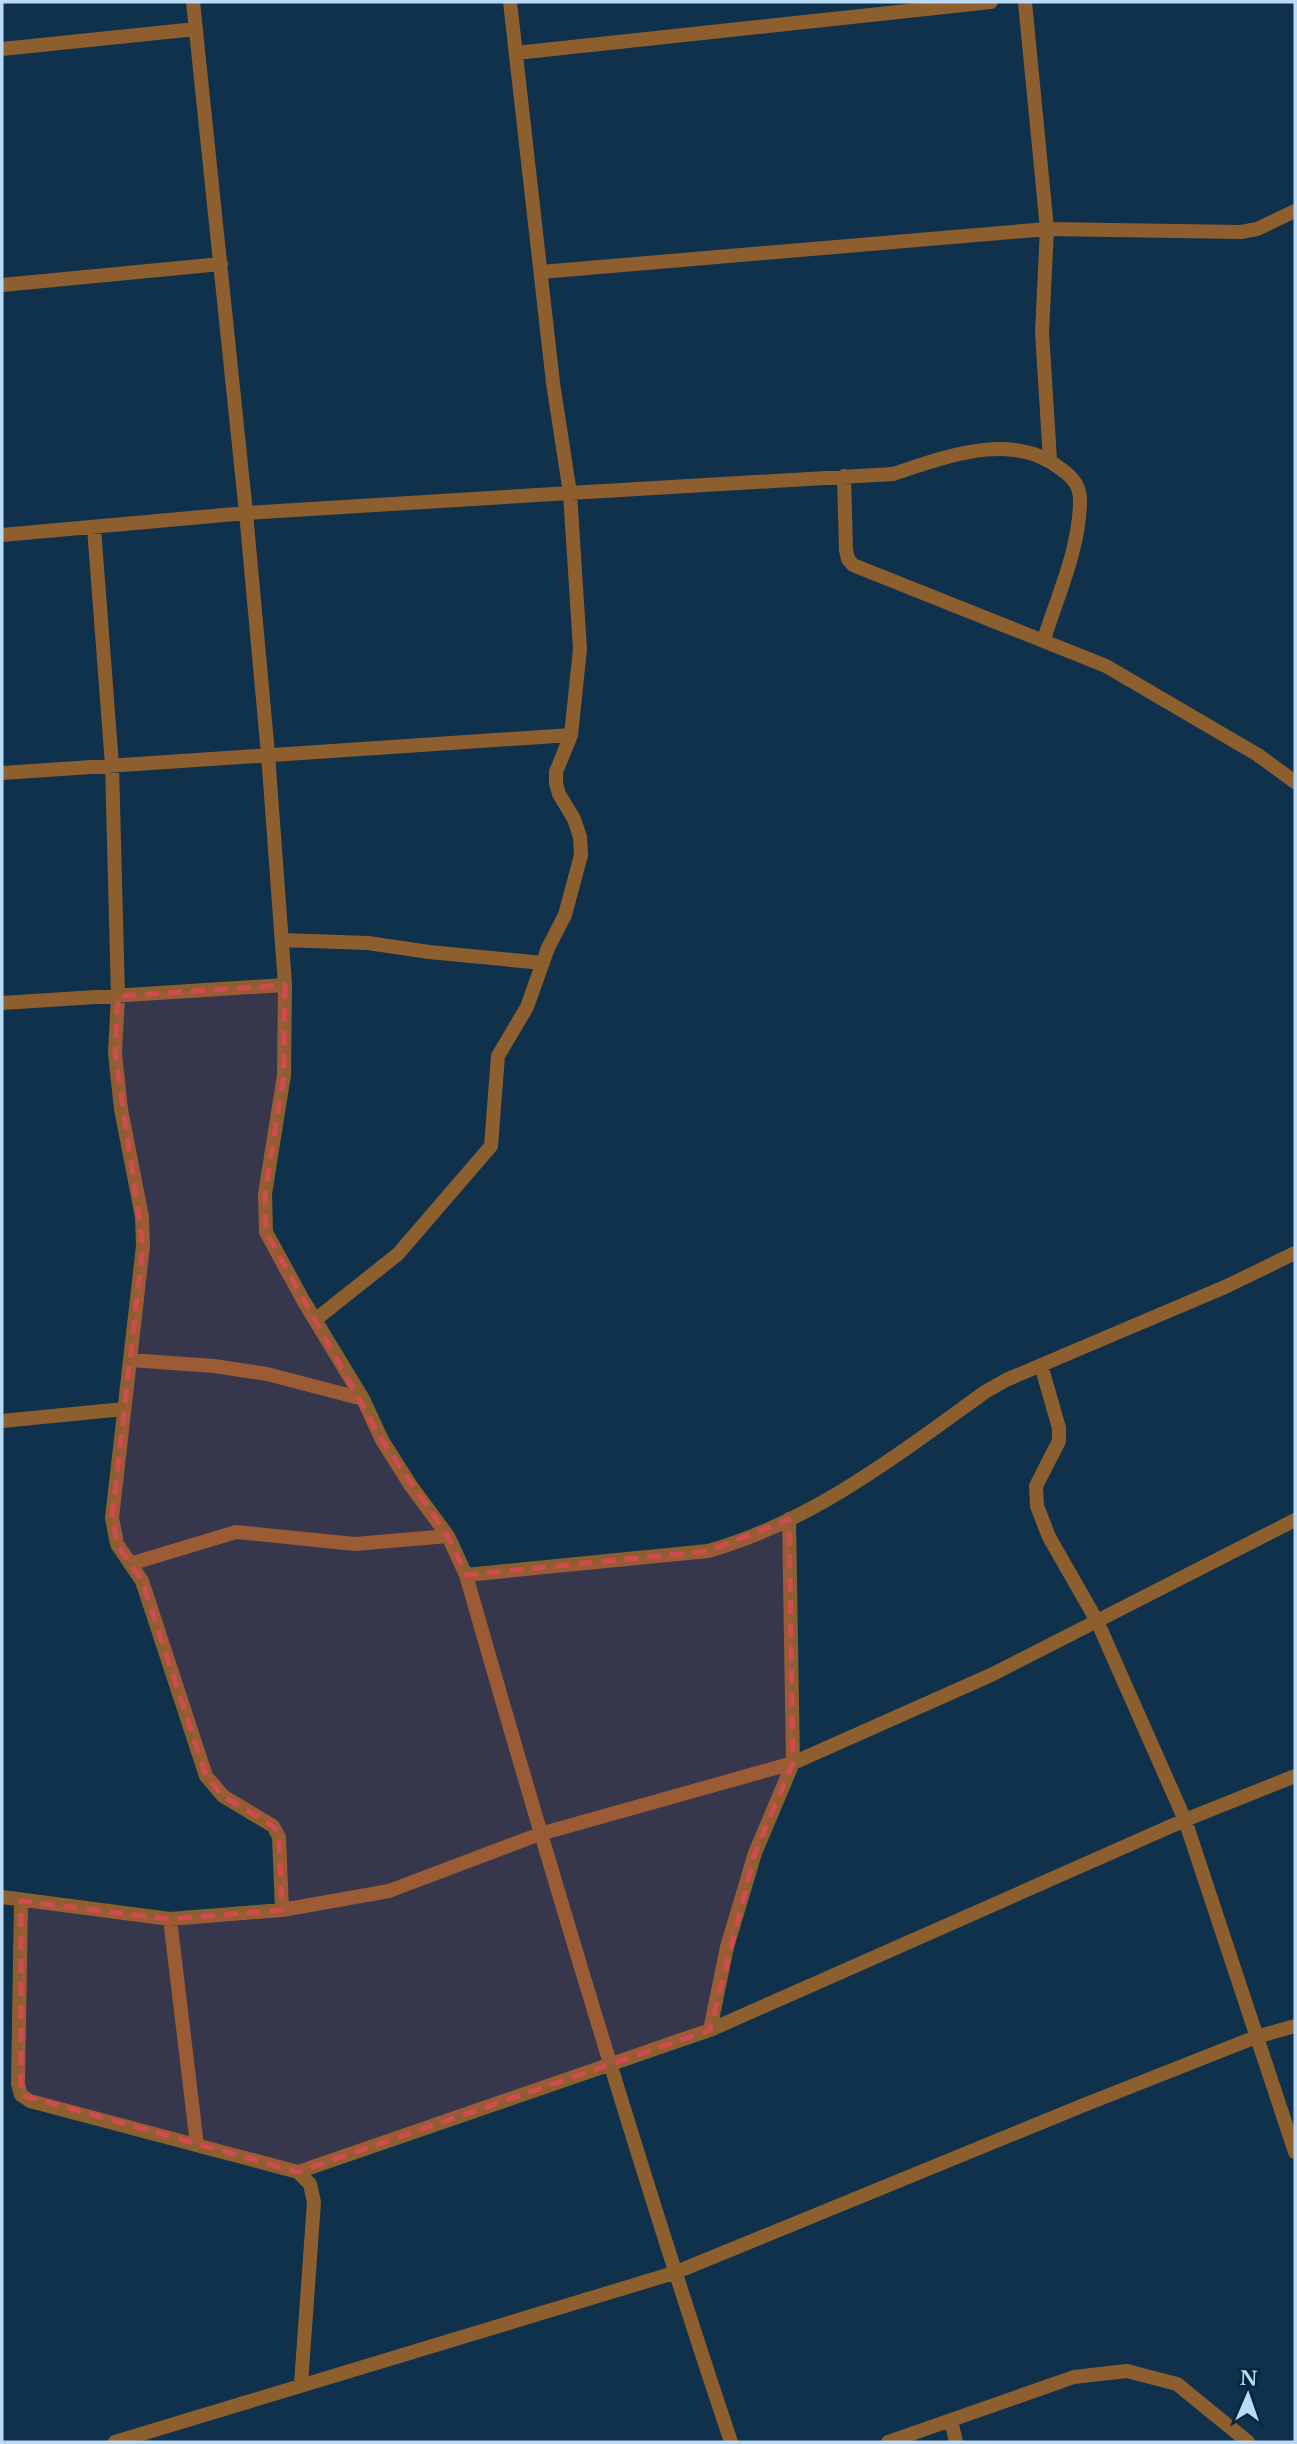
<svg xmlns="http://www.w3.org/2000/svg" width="1297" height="2444" font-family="'Libre Baskerville',serif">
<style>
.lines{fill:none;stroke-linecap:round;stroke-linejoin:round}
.street{stroke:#8e5f2e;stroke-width:14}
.marked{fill:#d14c51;fill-opacity:0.2;stroke:#d14c51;stroke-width:5;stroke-dasharray:14 9;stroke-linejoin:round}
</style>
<rect width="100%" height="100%" fill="#0f314b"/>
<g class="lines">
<path class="street" d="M 193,2 L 246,513 L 268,754 L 285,985 L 284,1075 L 265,1194 L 266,1232 L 303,1300 L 363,1399 L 382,1440 L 411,1486 L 448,1536 L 466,1575 C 549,1866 635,2155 731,2442
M 1025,2 L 1047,229 L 1042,332 L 1050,460
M 2,49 L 196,29
M 516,53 L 991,2
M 541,272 L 1047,229 L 1241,232 L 1257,229 L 1295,211
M 2,285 L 221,264
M 844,476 L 846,550 L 848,559 L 853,565 L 1106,666 L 1258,755 L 1295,782
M 94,528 L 112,765 L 118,996 L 115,1053 L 121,1109 L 142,1217 L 143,1246 L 112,1518 L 117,1544 L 142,1581 L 206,1776 L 223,1796 L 273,1826 L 279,1837 L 282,1910
M 2,535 L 246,513 L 570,493 L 553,383 L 510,2
M 2,773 L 571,735
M 282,940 L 368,943 L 429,952 L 543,963
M 2,1003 L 285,985
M 315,1320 L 398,1254 L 491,1146 L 498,1056 L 527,1007 L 548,948 L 565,915 L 581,855 L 580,837 L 574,819 L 559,794 L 556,783 L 556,772 L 571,735 L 580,649 L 570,493 L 893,474 C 946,457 1012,430 1061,469 C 1072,477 1080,485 1080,500 C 1080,547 1058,595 1044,639
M 130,1360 L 214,1366 L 267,1374 L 363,1399
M 1041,1365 L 1059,1428 L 1059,1441 L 1036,1486 L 1037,1506 L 1049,1537 L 1097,1621 L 1185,1820 L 1295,2152
M 2,1421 L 124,1409
M 130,1564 L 236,1532 L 355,1544 L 448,1536
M 466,1575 L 708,1551 C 812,1522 899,1454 985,1392 L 1006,1380 L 1225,1287 L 1295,1253
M 2,1897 L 170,1919 L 282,1910 L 389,1891 L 540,1834 L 793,1763 L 991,1675 L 1295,1520
M 21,1901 L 18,2084 L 21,2095 L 30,2101 L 298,2172
M 170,1919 L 197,2145
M 710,2030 L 727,1947 L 755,1853 L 793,1763 L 789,1519
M 301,2384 L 314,2202 L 310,2184 L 298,2172 L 710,2030 L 1185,1820 L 1295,1776
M 951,2420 L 956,2442
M 115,2442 L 674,2273 L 1084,2105 L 1256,2037 L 1295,2026
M 888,2442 L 1074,2377 L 1127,2371 L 1177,2384 L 1248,2442"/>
</g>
<path class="marked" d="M 285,985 L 284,1075 L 265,1194 L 266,1232 L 382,1440 L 448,1536 L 466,1575 L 708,1551 L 789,1519 L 793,1763 L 755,1853 L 710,2030 L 298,2172 L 21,2095 L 21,1901 L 170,1919 L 282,1910 L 279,1837 L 273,1826 L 223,1796 L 206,1776 L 142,1581 L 117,1544 L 112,1518 L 143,1246 L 115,1053 L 118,996 Z"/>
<rect width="1297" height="2444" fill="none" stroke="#bbdaf5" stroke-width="7"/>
<g transform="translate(1248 2395) rotate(2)" stroke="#042740" stroke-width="5" paint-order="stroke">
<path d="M0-5L12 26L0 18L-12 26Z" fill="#bbdaf5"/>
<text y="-10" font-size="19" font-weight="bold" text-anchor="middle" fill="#bbdaf5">N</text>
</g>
</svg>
